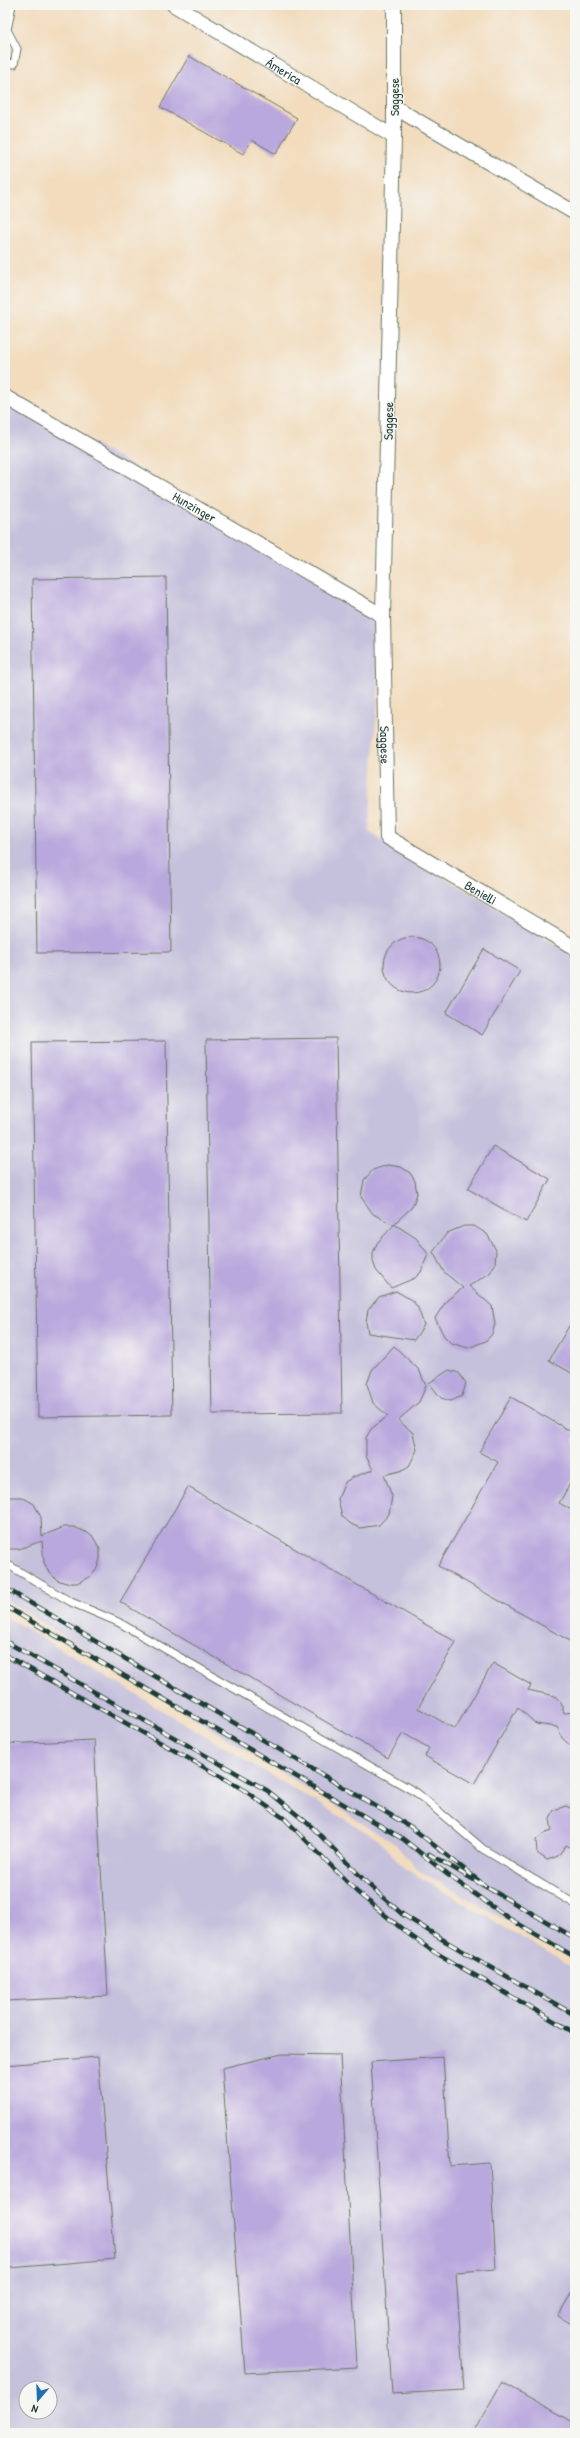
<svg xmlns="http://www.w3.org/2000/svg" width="580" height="2438" viewBox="0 0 580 2438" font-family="'Patrick Hand',sans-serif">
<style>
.industrial{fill:#c5c0db;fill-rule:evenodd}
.building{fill:#b9a8dd}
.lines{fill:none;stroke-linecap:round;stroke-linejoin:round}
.lane-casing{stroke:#697564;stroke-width:9}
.street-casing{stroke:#697564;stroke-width:16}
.lane{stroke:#fff;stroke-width:7}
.street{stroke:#fff;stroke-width:14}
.rail-casing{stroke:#1f3d34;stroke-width:4.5}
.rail{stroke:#f6f6f2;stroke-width:3;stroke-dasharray:9;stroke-linecap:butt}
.labels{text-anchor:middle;stroke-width:3;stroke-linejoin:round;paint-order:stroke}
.street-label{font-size:13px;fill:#1f3d34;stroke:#f6f6f2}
</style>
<rect width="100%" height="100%" fill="#f6f6f2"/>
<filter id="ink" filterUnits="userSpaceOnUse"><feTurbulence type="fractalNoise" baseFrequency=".025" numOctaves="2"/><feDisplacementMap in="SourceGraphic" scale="8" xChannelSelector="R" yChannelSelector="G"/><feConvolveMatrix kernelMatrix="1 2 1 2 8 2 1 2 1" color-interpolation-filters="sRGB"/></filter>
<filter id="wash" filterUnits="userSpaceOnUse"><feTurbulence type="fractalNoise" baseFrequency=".012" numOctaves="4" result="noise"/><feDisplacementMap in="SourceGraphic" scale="16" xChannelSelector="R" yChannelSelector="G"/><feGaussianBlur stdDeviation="0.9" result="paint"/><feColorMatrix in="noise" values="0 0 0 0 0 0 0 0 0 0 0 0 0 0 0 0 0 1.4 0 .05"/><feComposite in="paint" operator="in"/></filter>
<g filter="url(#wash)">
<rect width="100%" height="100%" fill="#f2dcbd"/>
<path class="industrial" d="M 5,390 L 383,616 L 369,832 L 575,956 L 575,1960 L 418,1870 L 395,1844 L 5,1599 Z
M 5,1616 L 376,1838 L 406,1869 L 575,1969 L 575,2433 L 5,2433 ZM 26,2388 L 50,2388 L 50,2412 L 26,2412 Z"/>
<g id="blocks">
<path class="building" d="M 189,56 L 297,118 L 276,154 L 252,140 L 243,154 L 160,107 Z
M 166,577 L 171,952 L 37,953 L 32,579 Z
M384 965a28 28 0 1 1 56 0a28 28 0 1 1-56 0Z
M 484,949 L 520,971 L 482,1035 L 446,1013 Z
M 336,1038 L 342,1413 L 212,1414 L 206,1040 Z
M 166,1041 L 172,1415 L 38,1417 L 32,1042 Z
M 493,1146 L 550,1179 L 526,1222 L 468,1189 Z
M 387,1165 L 401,1167 L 410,1173 L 415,1181 L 417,1194 L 412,1207 L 394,1224 L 416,1238 L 428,1254 L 421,1272 L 415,1278 L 391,1288 L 376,1270 L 373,1261 L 373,1253 L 377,1243 L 394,1225 L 373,1214 L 361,1197 L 364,1180 L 373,1170 Z
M 464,1226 L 474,1226 L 487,1234 L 496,1250 L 495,1264 L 490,1273 L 469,1286 L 492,1306 L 495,1324 L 492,1334 L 486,1341 L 468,1348 L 451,1343 L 444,1336 L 435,1318 L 447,1300 L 463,1288 L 444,1272 L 433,1252 L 447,1233 Z
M 396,1291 L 413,1301 L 418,1308 L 424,1325 L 414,1340 L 368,1333 L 366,1322 L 368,1310 L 379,1297 Z
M 575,1316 L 575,1375 L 549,1360 Z
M 394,1346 L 419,1370 L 426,1386 L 419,1402 L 398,1420 L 413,1433 L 417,1450 L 409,1466 L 400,1471 L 384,1475 L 392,1496 L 389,1514 L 379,1525 L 360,1528 L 351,1524 L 342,1516 L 338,1499 L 345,1482 L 353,1477 L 373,1470 L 366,1456 L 366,1438 L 371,1429 L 388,1416 L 373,1403 L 367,1384 L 372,1370 Z
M 449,1370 L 459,1373 L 466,1383 L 462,1396 L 451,1401 L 441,1398 L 429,1383 Z
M 511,1397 L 575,1434 L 575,1475 L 559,1503 L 575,1512 L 575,1644 L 438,1566 L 498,1462 L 479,1452 Z
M 188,1487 L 456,1642 L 418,1708 L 455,1729 L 493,1663 L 531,1685 L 528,1690 L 555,1696 L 561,1703 L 564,1713 L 575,1712 L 575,1750 L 562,1738 L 557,1727 L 536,1724 L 518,1707 L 474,1784 L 425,1756 L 429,1748 L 403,1733 L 388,1758 L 120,1602 Z
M 5,1497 L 22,1497 L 34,1504 L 41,1517 L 42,1536 L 64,1527 L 74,1527 L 92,1535 L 100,1549 L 100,1559 L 97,1568 L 91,1576 L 77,1583 L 66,1583 L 57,1580 L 48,1571 L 44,1562 L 42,1541 L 19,1549 L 5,1549 Z
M 94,1740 L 108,1996 L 5,2001 L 5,1744 Z
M 566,1806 L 575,1810 L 575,1850 L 566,1845 L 558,1856 L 547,1860 L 537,1853 L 536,1840 L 543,1834 L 552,1831 L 550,1819 L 554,1810 Z
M 282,2054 L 340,2055 L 357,2367 L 245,2373 L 222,2068 Z
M 98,2057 L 115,2259 L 10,2268 L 5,2206 L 5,2065 Z
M 443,2057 L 450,2166 L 490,2163 L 496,2269 L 456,2272 L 464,2390 L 392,2394 L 371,2062 Z
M 575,2287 L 575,2326 L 558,2316 Z
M 502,2382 L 575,2423 L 575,2433 L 473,2433 Z"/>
</g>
</g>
<g filter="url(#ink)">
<use href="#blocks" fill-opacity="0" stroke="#697564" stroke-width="1"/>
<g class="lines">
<g class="lane-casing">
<path id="lane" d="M 5,63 L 14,64 L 17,49 L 7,30 L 12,5
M 5,1563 L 71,1602 L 118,1622 L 417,1793 L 483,1849 L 575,1904"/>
</g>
<g class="street-casing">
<g id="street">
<path id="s1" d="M 174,5 L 394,137"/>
<path id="s2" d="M 394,5 L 394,137 L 383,616 L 387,837 L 575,948"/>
<path d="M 394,107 L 575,213"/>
<path id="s3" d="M 5,397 L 383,616"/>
</g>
</g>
<use href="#lane" class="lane"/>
<use href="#street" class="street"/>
<g class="rail-casing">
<path id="rail" d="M 5,1588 L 411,1827 L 488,1888 L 429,1854
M 5,1606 L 403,1839 L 448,1875 L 510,1919 L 575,1957
M 5,1641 L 268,1791 L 312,1827 L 368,1884 L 402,1914 L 445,1941 L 575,2015
M 5,1655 L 241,1788 L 285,1819 L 357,1892 L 407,1933 L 431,1950 L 575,2033
M 488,1888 L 575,1938"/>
</g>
<use href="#rail" class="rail"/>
</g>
</g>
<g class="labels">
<g class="street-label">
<text dy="5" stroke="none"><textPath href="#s1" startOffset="128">Ámerica</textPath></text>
<text transform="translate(394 97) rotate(-90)" y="5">Saggese</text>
<text transform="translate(388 421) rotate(-89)" y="5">Saggese</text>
<text dy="5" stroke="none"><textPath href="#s3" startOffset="219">Hunzinger</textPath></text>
<text dy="5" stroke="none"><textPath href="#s2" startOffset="740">Saggese</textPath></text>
<text dy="5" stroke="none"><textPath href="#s2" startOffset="941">Benielli</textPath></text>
</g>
</g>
<rect width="580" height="2438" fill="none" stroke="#f6f6f2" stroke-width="20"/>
<g transform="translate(38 2400) rotate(199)"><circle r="19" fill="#f6f6f2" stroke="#a0aca6"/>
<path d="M0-3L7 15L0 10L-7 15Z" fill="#1f6fb2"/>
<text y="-6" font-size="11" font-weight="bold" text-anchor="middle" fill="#1f3d34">N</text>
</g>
</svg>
